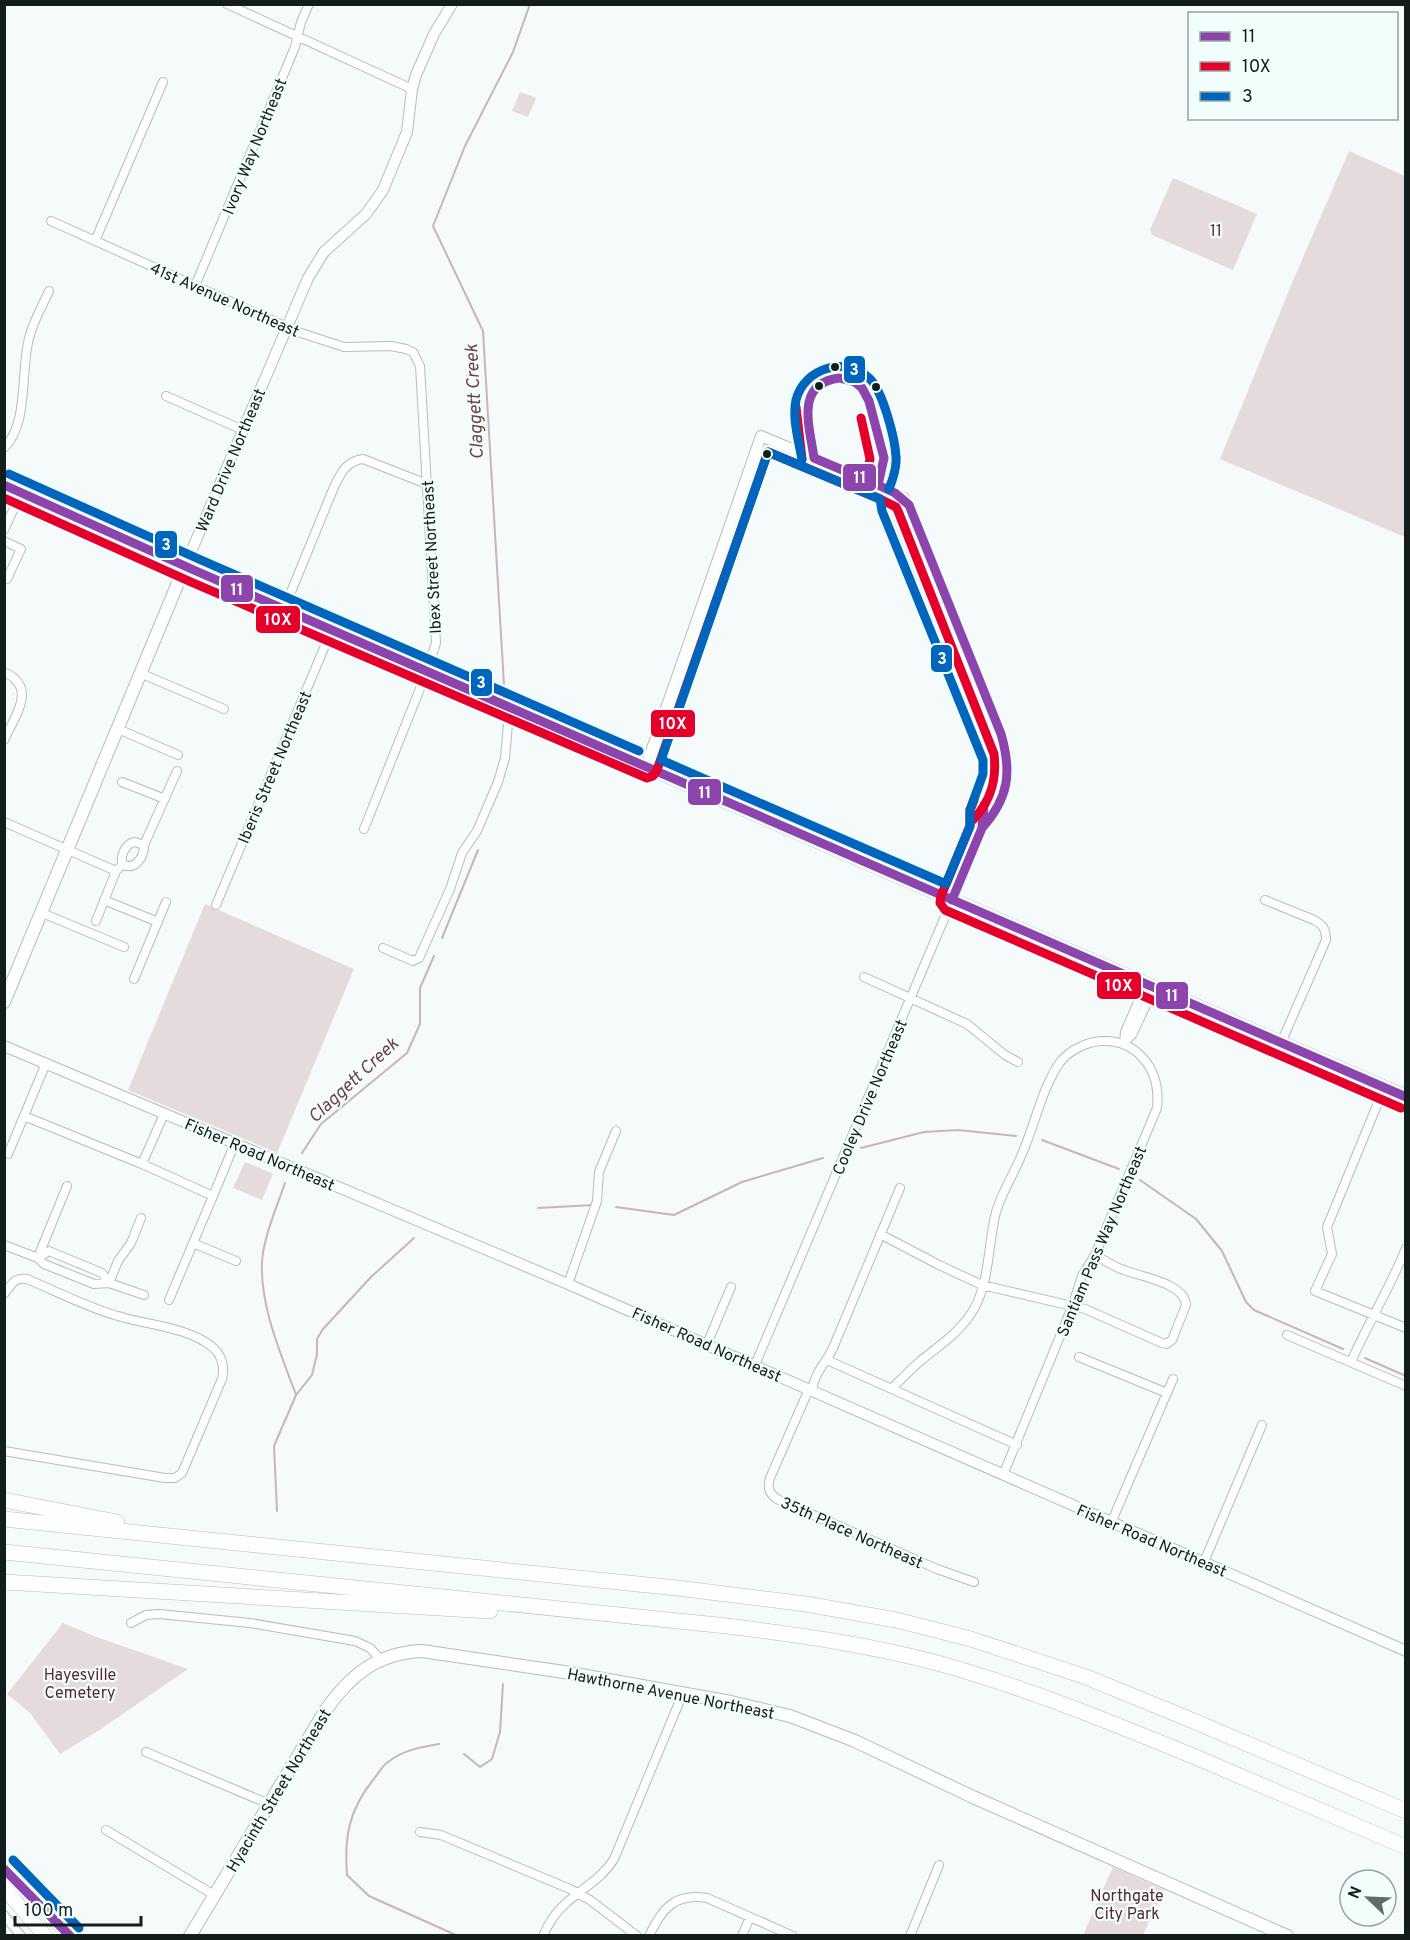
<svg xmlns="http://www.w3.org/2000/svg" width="1410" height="1940" viewBox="0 0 1410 1940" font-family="Overpass,sans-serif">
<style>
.green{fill:#e5dbdc}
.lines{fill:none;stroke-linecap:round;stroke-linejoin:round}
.stream{stroke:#cbb4b8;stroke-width:2}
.minor-casing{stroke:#b5bebc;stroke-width:10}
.tertiary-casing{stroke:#b5bebc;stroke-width:12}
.secondary-casing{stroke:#b5bebc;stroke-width:14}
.primary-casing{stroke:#b5bebc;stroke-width:15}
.motorway-casing{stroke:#b5bebc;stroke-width:16}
.minor{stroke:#fdfefe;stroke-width:8}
.tertiary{stroke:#fdfefe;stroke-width:10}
.secondary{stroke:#fdfefe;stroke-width:12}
.primary{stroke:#fdfefe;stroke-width:14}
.motorway{stroke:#fdfefe;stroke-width:15}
.bus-1-casing{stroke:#f1fefb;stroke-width:14}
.bus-2-casing{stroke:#f1fefb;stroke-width:14}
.bus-3-casing{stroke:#f1fefb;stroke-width:14}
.bus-1{stroke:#8e44ad;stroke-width:9}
.bus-2{stroke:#e4002b;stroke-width:9}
.bus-3{stroke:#0065bd;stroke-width:9}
.bus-dot{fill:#131e1c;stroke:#f1fefb;stroke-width:2}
.labels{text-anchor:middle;stroke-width:4.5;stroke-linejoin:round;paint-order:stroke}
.street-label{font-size:16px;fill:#131e1c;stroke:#f1fefb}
.park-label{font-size:16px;fill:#572631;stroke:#f1fefb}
.water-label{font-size:18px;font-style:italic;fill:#723e49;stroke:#f1fefb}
.line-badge{stroke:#f1fefb;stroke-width:2}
.badge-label{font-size:16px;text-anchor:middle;font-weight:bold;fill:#fff}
</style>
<rect width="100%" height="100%" fill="#f4fbfa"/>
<path class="green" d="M 520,92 L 536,98 L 528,117 L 512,111 Z
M 1349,151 L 1405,176 L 1405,537 L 1220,459 L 1292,283 Z
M 1173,178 L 1257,214 L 1233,270 L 1152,235 L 1150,230 Z
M 205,904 L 354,969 L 277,1153 L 128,1090 Z
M 245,1162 L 273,1174 L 262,1200 L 233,1188 Z
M 63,1623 L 94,1636 L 188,1669 L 98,1731 L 60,1754 L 30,1713 L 7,1694 Z
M 1113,1867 L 1164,1890 L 1143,1935 L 1083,1935 Z"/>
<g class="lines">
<path class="stream" d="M 504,685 L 483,331 L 433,226 L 465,146 L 513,52 L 530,4
M 442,938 L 478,850
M 1042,1140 L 1119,1169
M 861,1148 L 924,1132 L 958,1130 L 1016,1136
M 302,1153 L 321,1124 L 407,1053 L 420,1024 L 420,988 L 434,956
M 1140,1180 L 1196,1219 L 1222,1251 L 1246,1302 L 1254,1310 L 1343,1349
M 285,1183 C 277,1206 263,1239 262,1262 C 260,1307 281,1354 296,1395
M 616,1207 L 674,1215 L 742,1182 L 823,1158
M 538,1208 L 594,1205
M 1365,1358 L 1406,1376
M 277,1511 L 274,1446 L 296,1395 L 312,1375 L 317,1354 L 317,1339 L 323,1329 L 371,1277 L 414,1238
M 439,1744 C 421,1747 403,1750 388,1762 C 382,1766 378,1774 373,1780 C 349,1810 344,1837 347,1875 L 369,1896 L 458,1936
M 464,1754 L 480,1767 L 492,1759 L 500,1732 L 503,1684"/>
<g class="minor-casing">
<path id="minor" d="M 227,4 L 412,89
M 51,221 L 298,332 L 344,347 L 391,346 L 406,349 L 413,352 L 420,366 L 436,643 L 427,671 L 364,829
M 95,241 L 163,82
M 195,286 L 295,47 L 301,22 L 309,4
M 166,396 L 243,430
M 4,448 C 28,425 21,374 28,343 C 31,325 42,307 49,291
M 4,530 L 21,493
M 4,541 L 21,549 L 7,579 L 4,577
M 284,609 L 334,487 C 341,473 346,461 363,459 L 427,484
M 4,672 C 38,687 15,716 4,740
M 140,673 L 224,709
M 118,729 L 178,755
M 122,782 L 165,799
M 4,822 L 116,871
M 144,845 L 135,842 C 126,843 119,856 123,865 C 136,870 144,857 144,845 L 177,771
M 104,900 L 158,922
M 1265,900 L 1314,920 C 1323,925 1326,929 1326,940 L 1281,1043
M 216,905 L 332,629
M 42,913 L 124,947
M 96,921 L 116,871 L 120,867
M 383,948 L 413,961 L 419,958 L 450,889 L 462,853 L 477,831 L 498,782 L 505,758 L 508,724 L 514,709
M 864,977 L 967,1024 L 1005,1055 L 1018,1062
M 134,979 L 166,902
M 1124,1043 L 1132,1035 L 1154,988
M 1124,1043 L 1125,1032 L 1146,984
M 46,1063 L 24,1116 L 142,1164 L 164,1114
M 1384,1088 L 1327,1227 L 1332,1254 L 1315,1291 L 1406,1328
M 8,1154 L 24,1116
M 142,1164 L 213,1196 L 169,1300
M 213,1196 L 235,1143
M 880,1234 L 939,1265 L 982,1285 L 1085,1309 L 1162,1343 L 1166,1344 L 1172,1340 L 1186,1305 C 1185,1283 1141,1277 1124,1270 C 1114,1267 1104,1260 1095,1255
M 193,1243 L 236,1261
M 4,1245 L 38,1258 L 44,1264 L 94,1284 L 109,1283 L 144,1295
M 38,1257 L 67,1186
M 38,1258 L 49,1251 L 102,1273 L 109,1283
M 109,1283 L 118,1261 L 131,1243 L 141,1218
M 568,1284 L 597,1201 L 599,1172 L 616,1131
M 4,1294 C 12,1284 14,1277 27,1279 C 56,1291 88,1308 118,1316 C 147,1325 187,1327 211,1346 C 222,1354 225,1367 222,1379 L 182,1473 L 175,1478 L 165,1478 L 4,1451
M 1287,1335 L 1406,1386
M 707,1344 L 731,1287
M 1079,1357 L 1167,1393
M 827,1360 L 1017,1445
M 1351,1362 C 1368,1323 1390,1288 1406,1248
M 755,1365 L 952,900
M 892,1388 C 901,1380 909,1371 918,1363 C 938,1346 960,1333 974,1309 C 990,1280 988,1243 996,1212 C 1003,1189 1016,1171 1024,1149 C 1035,1123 1044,1083 1061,1061 C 1070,1050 1087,1042 1101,1041 C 1118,1040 1131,1045 1142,1057 C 1155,1071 1159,1089 1157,1108 L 1095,1255 L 1082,1276 L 1072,1307 L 1003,1475
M 809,1389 L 770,1478 C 767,1488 769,1493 777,1499 L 937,1569 L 974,1582
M 812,1390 C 816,1369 825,1365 833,1348 L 900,1188
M 1111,1523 L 1173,1379
M 1204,1562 L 1262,1425
M 131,1623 L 146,1615 L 159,1614 L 250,1623 L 355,1641 L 370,1648 L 381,1660
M 146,1752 L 269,1804
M 106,1830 L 214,1895
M 420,1832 L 441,1835 L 570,1889 L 590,1900 L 637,1936
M 4,1915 L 21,1936
M 543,1936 C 548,1924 555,1913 565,1904 C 582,1888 601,1880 614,1859 L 683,1693
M 649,1936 C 662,1908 675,1893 707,1898 L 793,1936
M 742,1936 L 750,1917
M 910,1936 L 939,1865"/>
</g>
<g class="tertiary-casing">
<path id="tertiary" d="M 891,493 L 893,506 L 992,747 L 995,758 L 995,776 L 982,812 L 982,828 L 952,900
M 185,566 L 308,278 L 324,252 L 366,214 L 383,190 L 407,132 L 412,89 L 416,75 L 434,34 L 452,4
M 646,766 L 761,436 L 885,488 L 904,498 L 909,505 L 1006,751 C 1011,779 1003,808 982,828
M 4,1046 L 568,1284 L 1406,1651"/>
</g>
<g class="secondary-casing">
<path id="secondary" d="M 4,1002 L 185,566
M 190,1936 L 325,1711 C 350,1675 377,1653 422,1651 L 564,1672 L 731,1702 L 790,1716 L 855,1741 L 973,1797 L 1287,1936"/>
</g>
<g class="primary-casing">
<path id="primary" d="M 4,485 L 196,571 L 1406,1097
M 4,1868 L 70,1936
M 4,1888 L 45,1936"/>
</g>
<g class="motorway-casing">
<path id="motorway" d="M 4,1500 L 117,1522
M 4,1519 L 677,1588 L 806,1604 L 896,1620 L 971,1639 L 1086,1677 L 1184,1717 L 1406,1811
M 4,1552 L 727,1626 C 799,1635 871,1645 941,1664 C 1027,1688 1110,1722 1193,1756 C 1264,1786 1335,1816 1406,1847
M 4,1582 L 490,1611"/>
</g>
<use href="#minor" class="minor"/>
<use href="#tertiary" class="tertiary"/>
<use href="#secondary" class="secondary"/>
<use href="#primary" class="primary"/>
<use href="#motorway" class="motorway"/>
<g class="bus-1-casing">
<path id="bus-1" d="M 839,378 L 855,382 L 862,388 L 869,401 L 884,458 L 878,485 L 814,458 C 810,427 794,384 839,378 Z
M 4,485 L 196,571 L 1406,1097
M 878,485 L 895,493 L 909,505 L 1001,734 C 1012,772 1009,798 982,828
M 952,900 L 982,828 L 984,805
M 4,1869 L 70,1936"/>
</g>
<g class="bus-2-casing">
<path id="bus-2" d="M 796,407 L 802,459
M 861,418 L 870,459 L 866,482
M 4,498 L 191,582 L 647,778 L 653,776 L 657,770 L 768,452 L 880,499 L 896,507 L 898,511 L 994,754 C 997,780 991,801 973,820
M 974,800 L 970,810 L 970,826 L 941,896 L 940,903 L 945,910 L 1401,1108"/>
</g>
<g class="bus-3-casing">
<path id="bus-3" d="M 768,452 L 880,499 L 882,511 L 983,760 L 983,774 L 970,810 L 970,826 L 946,884 L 661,760 Z
M 802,460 C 799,441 792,419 796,400 C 804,368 846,355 870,379 C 883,392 895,438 896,457 C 897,468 893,479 889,489
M 9,474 L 201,560 L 639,751
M 13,1860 L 79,1928"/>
</g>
<use href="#bus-1" class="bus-1"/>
<use href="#bus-2" class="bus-2"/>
<use href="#bus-3" class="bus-3"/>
</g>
<g class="bus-dot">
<circle cx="835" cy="367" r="5"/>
<circle cx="819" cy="386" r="5"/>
<circle cx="876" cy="387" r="5"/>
<circle cx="767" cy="454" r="5"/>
</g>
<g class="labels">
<g class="street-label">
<text transform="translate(254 146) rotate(-68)" y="6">Ivory Way Northeast</text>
<text transform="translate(225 299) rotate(24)" y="6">41st Avenue Northeast</text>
<text transform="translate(230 460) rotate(-67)" y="6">Ward Drive Northeast</text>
<text transform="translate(431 557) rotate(-93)" y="6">Ibex Street Northeast</text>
<text transform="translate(274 767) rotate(-67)" y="6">Iberis Street Northeast</text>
<text transform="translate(869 1097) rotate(-67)" y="6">Cooley Drive Northeast</text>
<text transform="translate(260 1154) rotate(23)" y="6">Fisher Road Northeast</text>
<text transform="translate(1101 1241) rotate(-67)" y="6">Santiam Pass Way Northeast</text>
<text transform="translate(707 1344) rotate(24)" y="6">Fisher Road Northeast</text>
<text transform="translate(852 1532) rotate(24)" y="6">35th Place Northeast</text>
<text transform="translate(1152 1540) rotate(23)" y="6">Fisher Road Northeast</text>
<text transform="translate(671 1693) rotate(11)" y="6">Hawthorne Avenue Northeast</text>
<text transform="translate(278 1790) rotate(-59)" y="6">Hyacinth Street Northeast</text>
</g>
<g class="park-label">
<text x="1216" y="236">11</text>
<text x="80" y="1680">Hayesville<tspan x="80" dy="18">Cemetery</tspan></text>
<text x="1127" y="1901">Northgate<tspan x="1127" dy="18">City Park</tspan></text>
</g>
<g class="water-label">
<text transform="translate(474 402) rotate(-93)" y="6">Claggett Creek</text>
<text transform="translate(353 1080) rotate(-43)" y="6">Claggett Creek</text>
</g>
</g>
<g class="line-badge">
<rect x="843" y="355" width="23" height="29" rx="6" fill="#0065bd"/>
<rect x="842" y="463" width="35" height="29" rx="6" fill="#8e44ad"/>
<rect x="154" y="530" width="24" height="29" rx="6" fill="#0065bd"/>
<rect x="220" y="574" width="34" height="29" rx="6" fill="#8e44ad"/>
<rect x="255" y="605" width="46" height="29" rx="6" fill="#e4002b"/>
<rect x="930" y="644" width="23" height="29" rx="6" fill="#0065bd"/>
<rect x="470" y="668" width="23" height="29" rx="6" fill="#0065bd"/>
<rect x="650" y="709" width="46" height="29" rx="6" fill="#e4002b"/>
<rect x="687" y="778" width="35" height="28" rx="6" fill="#8e44ad"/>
<rect x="1096" y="971" width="46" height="29" rx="6" fill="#e4002b"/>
<rect x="1155" y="981" width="34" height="29" rx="6" fill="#8e44ad"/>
</g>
<g class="badge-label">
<text x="854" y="375">3</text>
<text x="860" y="483">11</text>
<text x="166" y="550">3</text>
<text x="237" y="595">11</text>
<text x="278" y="625">10X</text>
<text x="942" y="664">3</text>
<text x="481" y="688">3</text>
<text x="673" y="729">10X</text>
<text x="705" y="798">11</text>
<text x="1119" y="991">10X</text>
<text x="1172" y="1001">11</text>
</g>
<rect width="1410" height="1940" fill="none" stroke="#131e1c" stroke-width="12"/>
<rect x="1188" y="12" width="210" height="108" fill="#f1fefb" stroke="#98a4a2" stroke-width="1.5"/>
<rect x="1200" y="32" width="30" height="9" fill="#8e44ad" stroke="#98a4a2" stroke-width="1.5"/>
<text x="1242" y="42" font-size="18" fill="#131e1c">11</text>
<rect x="1200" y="62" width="30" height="9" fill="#e4002b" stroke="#98a4a2" stroke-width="1.5"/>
<text x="1242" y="72" font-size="18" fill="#131e1c">10X</text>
<rect x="1200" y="92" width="30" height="9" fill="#0065bd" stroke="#98a4a2" stroke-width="1.5"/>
<text x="1242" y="102" font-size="18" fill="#131e1c">3</text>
<g transform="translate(1368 1898) rotate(293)"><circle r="28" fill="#f1fefb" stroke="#98a4a2" stroke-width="1.5"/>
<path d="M0-4.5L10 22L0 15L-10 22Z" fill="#626b6a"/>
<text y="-9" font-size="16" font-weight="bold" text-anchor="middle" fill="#131e1c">N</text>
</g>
<path d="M15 1916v9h126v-9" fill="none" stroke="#131e1c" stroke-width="3"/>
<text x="24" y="1916" font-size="18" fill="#131e1c" stroke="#f1fefb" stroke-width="4.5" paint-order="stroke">100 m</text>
</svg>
